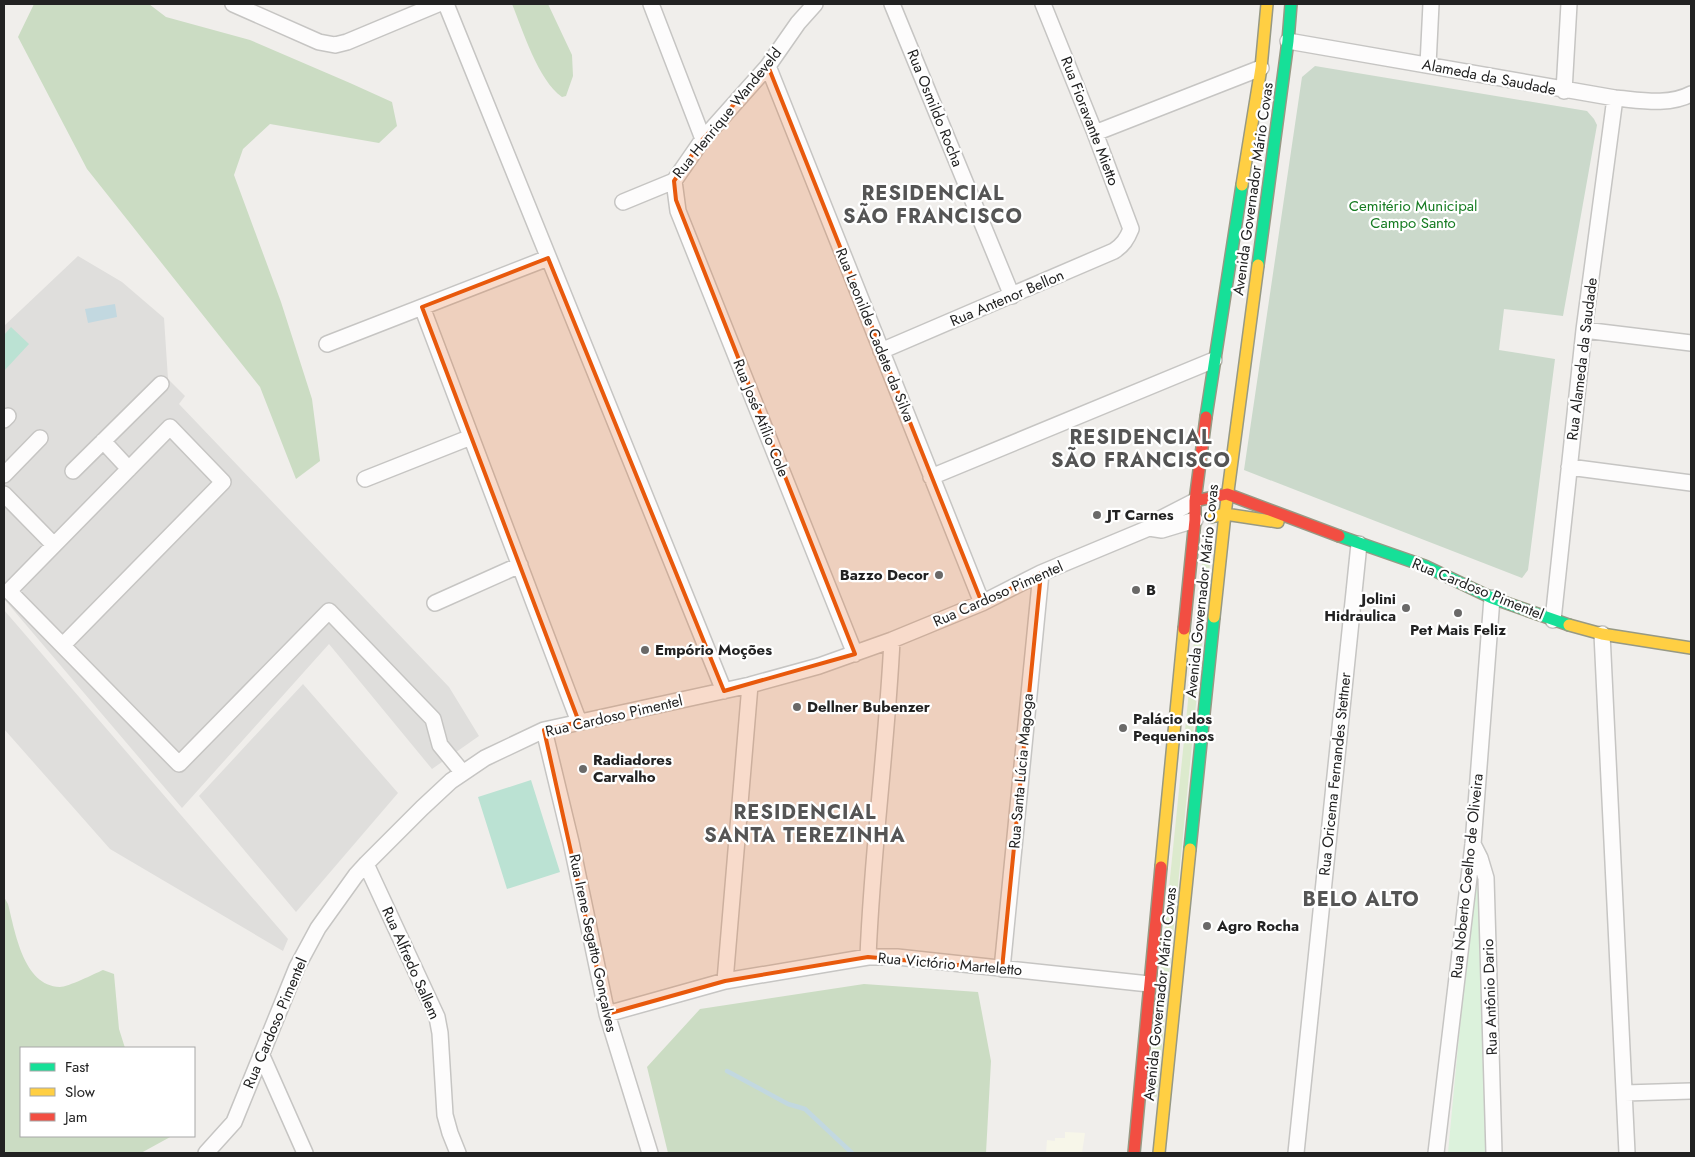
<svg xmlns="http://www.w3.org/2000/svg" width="1695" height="1157" viewBox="0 0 1695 1157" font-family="Jost,sans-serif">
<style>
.residential{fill:#dfdedc}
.education{fill:#f7f6e9}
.grass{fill:#dceacd}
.forest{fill:#cbdcc3}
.cemetery{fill:#cbd9cb}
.park{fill:#dcf2dc}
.pitch{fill:#bbe2d3}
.water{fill:#c2d8e0}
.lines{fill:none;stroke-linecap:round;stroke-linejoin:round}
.stream{stroke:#c2d8e0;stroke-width:4.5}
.street-casing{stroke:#c6c5c3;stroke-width:18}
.fast-casing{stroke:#979984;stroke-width:14}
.slow-casing{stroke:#979984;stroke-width:14}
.jam-casing{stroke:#979984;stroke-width:14}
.street{stroke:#fdfcfc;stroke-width:15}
.fast{stroke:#16e098;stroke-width:11}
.slow{stroke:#ffcf43;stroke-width:11}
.jam{stroke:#f24e42;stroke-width:11}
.marked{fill:#e8590c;fill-opacity:0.2;stroke:#e8590c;stroke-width:4;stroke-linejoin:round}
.poi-dot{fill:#6a6968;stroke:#fff;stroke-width:2}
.labels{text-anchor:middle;stroke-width:4.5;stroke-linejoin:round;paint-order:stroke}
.street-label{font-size:15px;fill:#222;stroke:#fff}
.park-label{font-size:15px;fill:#157b21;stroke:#fff}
.poi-label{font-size:15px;font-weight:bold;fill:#222;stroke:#fff;text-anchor:start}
.district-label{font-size:20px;font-weight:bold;letter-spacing:1px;fill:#555;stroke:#fff}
</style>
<rect width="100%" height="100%" fill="#f0eeeb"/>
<path class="residential" d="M 78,256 L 122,282 L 164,318 L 168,379 L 185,396 L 179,404 L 449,687 L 479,736 L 432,769 L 329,644 L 182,808 L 4,599 L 4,326 Z
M 4,610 L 288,939 L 283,951 L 110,849 L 4,729 Z
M 303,684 L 398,793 L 296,912 L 199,796 Z"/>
<path class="education" d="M 1065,1132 L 1085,1133 L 1082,1153 L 1046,1153 L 1047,1140 L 1055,1141 L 1055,1138 L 1065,1138 Z"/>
<path class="grass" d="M 1203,553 L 1211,553 L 1157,1097 L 1148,1095 Z"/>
<path class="forest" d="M 34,4 L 149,4 L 166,17 L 250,40 L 350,83 L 392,102 L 397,126 L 379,143 L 270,124 L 243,149 L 234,175 L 281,302 L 312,399 L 320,461 L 296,479 L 260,387 L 87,169 L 18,37 Z
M 512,4 L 548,4 L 572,55 L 573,76 L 566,96 L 562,97 C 538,80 523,31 512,4 Z
M 4,897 L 8,904 C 15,931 23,986 60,987 C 68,987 94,974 103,970 L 114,974 L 119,1029 L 125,1048 L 21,1048 L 21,1136 L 172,1136 L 141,1153 L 4,1153 Z
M 864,984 L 978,992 L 991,1061 L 986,1153 L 668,1153 L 647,1067 L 700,1009 Z"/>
<path class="cemetery" d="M 1315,66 L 1587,111 L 1594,119 L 1597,125 L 1563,316 L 1504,309 L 1499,350 L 1555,359 L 1528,570 L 1522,578 L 1244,470 L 1302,77 Z"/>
<path class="park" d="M 1476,884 L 1480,884 L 1484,887 L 1486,1153 L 1448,1153 L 1473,886 Z"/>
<path class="pitch" d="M 11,327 L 29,344 L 4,371 L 4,335 Z
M 531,780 L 560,872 L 507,889 L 478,797 Z"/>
<path class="water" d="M 115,304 L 117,317 L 88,323 L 85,309 Z"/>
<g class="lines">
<path class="stream" d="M 727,1071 L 788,1104 L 805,1109 L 852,1153"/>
<g class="street-casing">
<path id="street" d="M 233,4 L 319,42 L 335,45 L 347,42 L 438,4
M 446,4 L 724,691
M 651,4 L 703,139
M 892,4 L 1012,296
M 1288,41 L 1615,98 C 1639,100 1669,106 1691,94
M 1428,65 L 1431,4
M 768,66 L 982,603
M 1564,91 L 1569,4
M 1095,133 L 1261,68
M 674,181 L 678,211 L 855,654
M 623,202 L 674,181 L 703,139 L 768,66 L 798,23 L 815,4
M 422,307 L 579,722
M 1584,330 L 1691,343
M 327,344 L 548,258
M 881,351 L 1114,251 C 1123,245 1127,239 1131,229 L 1095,133 L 1043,4
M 4,420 L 8,416
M 103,441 L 129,469
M 1569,467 L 1691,483
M 73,471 L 161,384
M 4,475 L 40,438
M 931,477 L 1214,360
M 365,479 L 471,437
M 4,494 L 54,545
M 1149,528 L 1162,530 L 1195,520
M 435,603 L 520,565
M 1553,620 L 1584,330 L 1615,98
M 1602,634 L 1627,1153
M 63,645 L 223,482 L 170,427 L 9,591 L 179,764 L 329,611 L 433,719 L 440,745 L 463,773
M 544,730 L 571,842 L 607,1014 L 650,1153
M 1473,844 L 1480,858 L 1486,878 L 1494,1153
M 366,864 L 437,1017 L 440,1033 L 445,1115 L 450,1133 L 458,1153
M 868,957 C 872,851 887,746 892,640
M 1002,969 L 1041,573
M 725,981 L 750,685
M 607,1014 L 725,981 L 868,957 L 897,957 L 1149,984
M 262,1056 L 305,1153
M 1625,1093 L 1691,1091
M 206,1153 L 234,1122 L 297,967 L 318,928 L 356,875 L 366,864 L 422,808 L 451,781 L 485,758 L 544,730 L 750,685 L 819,666 L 892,640 L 982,603 L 1041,573 L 1149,528 L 1158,520 L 1195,501
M 1296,1153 L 1359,544
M 1436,1153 L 1473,844 L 1492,598"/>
</g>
<g class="fast-casing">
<path id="fast" d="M 1258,265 L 1288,41 L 1291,4
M 1206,417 L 1242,185
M 1339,536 L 1425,566 L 1492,598 L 1569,625
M 1190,849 L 1214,617"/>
</g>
<g class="slow-casing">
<path id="slow" d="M 1242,185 L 1261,68 L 1267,4
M 1211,517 L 1225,514 L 1278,522
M 1214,617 L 1225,514 L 1258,265
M 1569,625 L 1602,634 L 1691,648
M 1161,867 L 1184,629
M 1159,1153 L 1190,849"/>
</g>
<g class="jam-casing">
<path id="jam" d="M 1195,501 L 1227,494 L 1339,536
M 1184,629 L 1195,520 L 1195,501 L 1206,417
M 1134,1153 L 1161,867"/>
</g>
<use href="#street" class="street"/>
<use href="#fast" class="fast"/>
<use href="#slow" class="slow"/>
<use href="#jam" class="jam"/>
</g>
<path class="marked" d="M 768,66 L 982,603 L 1041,573 L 1002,969 L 868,957 L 725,981 L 607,1014 L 544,730 L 579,722 L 422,307 L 548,258 L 724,691 L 855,654 L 676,200 L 674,181 L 703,139 Z"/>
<g class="poi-dot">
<circle cx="1097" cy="515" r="5"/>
<circle cx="939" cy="575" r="5"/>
<circle cx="1136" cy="590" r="5"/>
<circle cx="1406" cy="608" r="5"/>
<circle cx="1458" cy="613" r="5"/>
<circle cx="645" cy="650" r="5"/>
<circle cx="797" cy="707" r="5"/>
<circle cx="1123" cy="728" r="5"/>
<circle cx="583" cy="769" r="5"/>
<circle cx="1207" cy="926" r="5"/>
</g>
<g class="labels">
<g class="street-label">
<text transform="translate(1489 77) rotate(11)" y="5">Alameda da Saudade</text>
<text transform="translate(935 108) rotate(68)" y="5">Rua Osmildo Rocha</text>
<text transform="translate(727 113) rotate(-51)" y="5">Rua Henrique Wandeveld</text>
<text transform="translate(1090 121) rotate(69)" y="5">Rua Fioravante Mietto</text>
<text transform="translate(1253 189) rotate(-82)" y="5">Avenida Governador Mário Covas</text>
<text transform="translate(1007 298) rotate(-23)" y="5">Rua Antenor Bellon</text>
<text transform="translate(875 335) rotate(68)" y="5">Rua Leonilde Cadete da Silva</text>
<text transform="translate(1582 359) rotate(-83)" y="5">Rua Alameda da Saudade</text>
<text transform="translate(761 418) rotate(68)" y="5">Rua José Atílio Cole</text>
<text transform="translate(1478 589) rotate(22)" y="5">Rua Cardoso Pimentel</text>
<text transform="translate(1202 591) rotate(-84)" y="5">Avenida Governador Mário Covas</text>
<text transform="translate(998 594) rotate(-24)" y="5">Rua Cardoso Pimentel</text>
<text transform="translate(614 716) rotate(-13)" y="5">Rua Cardoso Pimentel</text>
<text transform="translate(1021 771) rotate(-85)" y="5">Rua Santa Lúcia Magoga</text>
<text transform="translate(1335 774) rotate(-84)" y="5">Rua Oricema Fernandes Stettner</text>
<text transform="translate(1467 876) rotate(-84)" y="5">Rua Noberto Coelho de Oliveira</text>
<text transform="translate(593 943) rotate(78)" y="5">Rua Irene Segatto Gonçalves</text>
<text transform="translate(411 963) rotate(66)" y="5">Rua Alfredo Sallem</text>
<text transform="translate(950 964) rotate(5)" y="5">Rua Victório Marteletto</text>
<text transform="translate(1160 994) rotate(-84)" y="5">Avenida Governador Mário Covas</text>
<text transform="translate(1490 997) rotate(-92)" y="5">Rua Antônio Dario</text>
<text transform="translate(275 1023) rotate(-67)" y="5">Rua Cardoso Pimentel</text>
</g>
<g class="park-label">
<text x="1413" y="211">Cemitério Municipal<tspan x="1413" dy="17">Campo Santo</tspan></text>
</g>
<g class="poi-label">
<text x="1107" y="520">JT Carnes</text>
<text x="929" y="580" text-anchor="end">Bazzo Decor</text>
<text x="1146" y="595">B</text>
<text x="1396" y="604" text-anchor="end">Jolini<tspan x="1396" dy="17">Hidraulica</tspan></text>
<text x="1458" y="635" text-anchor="middle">Pet Mais Feliz</text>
<text x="655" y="655">Empório Moções</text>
<text x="807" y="712">Dellner Bubenzer</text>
<text x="1133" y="724">Palácio dos<tspan x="1133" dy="17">Pequeninos</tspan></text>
<text x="593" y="765">Radiadores<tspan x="593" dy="17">Carvalho</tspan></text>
<text x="1217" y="931">Agro Rocha</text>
</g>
<g class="district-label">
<text x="933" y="200">RESIDENCIAL<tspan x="933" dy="23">SÃO FRANCISCO</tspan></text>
<text x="1141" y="444">RESIDENCIAL<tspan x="1141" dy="23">SÃO FRANCISCO</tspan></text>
<text x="805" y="819">RESIDENCIAL<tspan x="805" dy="23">SANTA TEREZINHA</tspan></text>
<text x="1361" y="906">BELO ALTO</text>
</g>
</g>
<rect width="1695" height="1157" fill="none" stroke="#222222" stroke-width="10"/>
<rect x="20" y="1047" width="175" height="90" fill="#ffffff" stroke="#a7a7a7"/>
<rect x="30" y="1063" width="25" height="8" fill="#16e098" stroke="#a7a7a7"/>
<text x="65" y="1072" font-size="15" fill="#222222">Fast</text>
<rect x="30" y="1088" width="25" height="8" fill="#ffcf43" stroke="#a7a7a7"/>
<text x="65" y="1097" font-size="15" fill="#222222">Slow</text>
<rect x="30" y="1113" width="25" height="8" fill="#f24e42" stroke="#a7a7a7"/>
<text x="65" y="1122" font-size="15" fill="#222222">Jam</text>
</svg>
